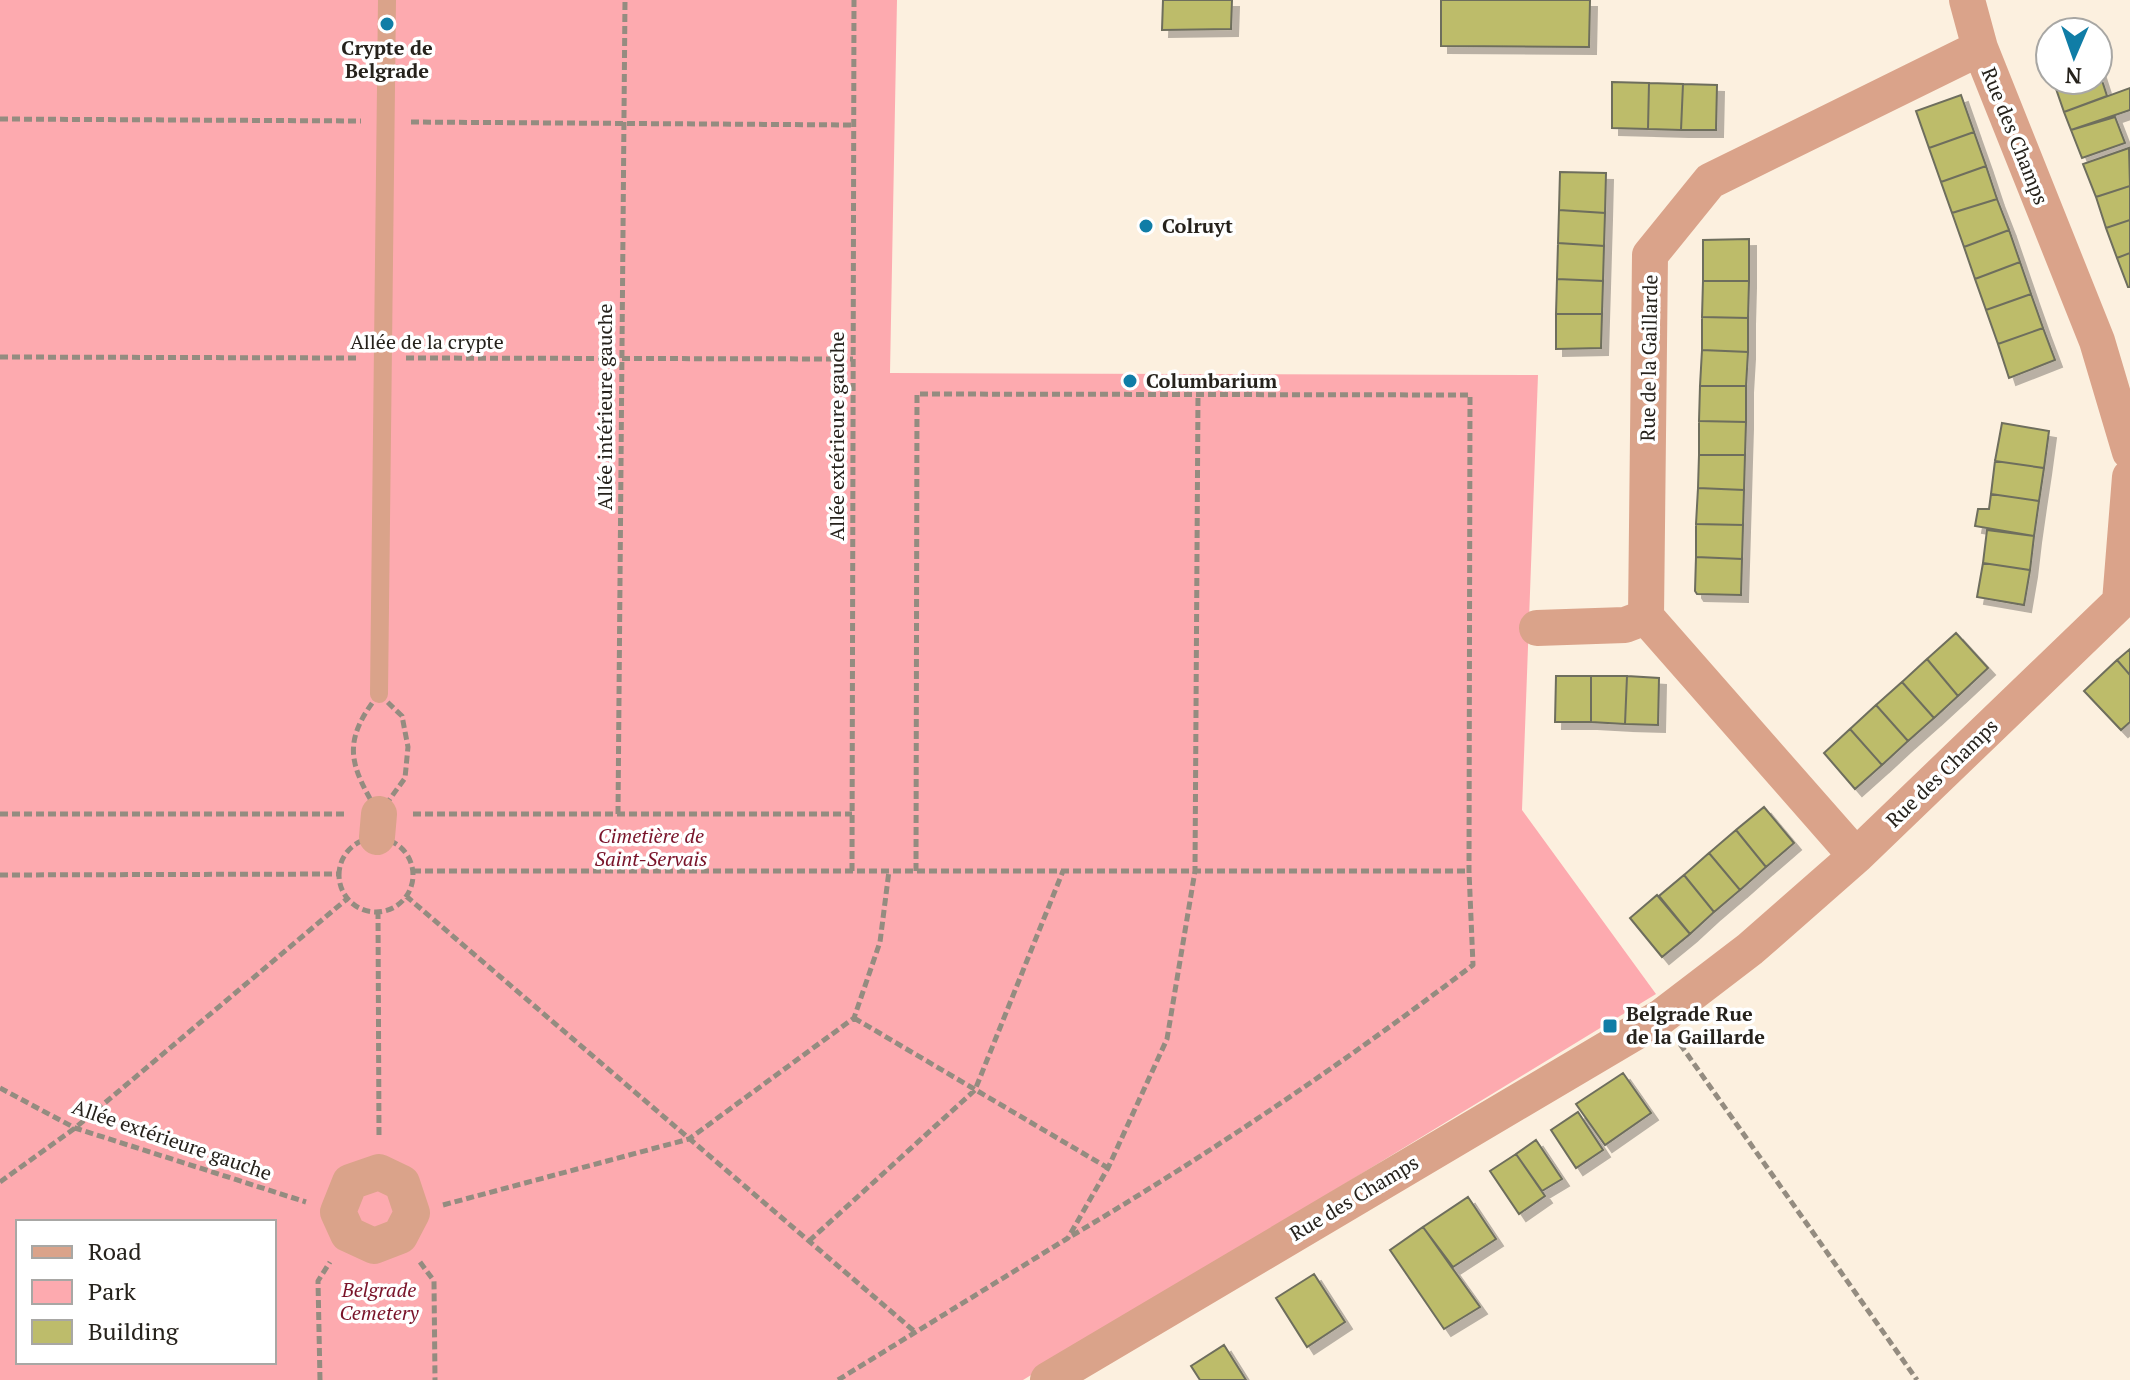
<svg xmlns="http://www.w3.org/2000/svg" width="2130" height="1380" viewBox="0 0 2130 1380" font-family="'PT Serif',serif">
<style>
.green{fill:#fdaaaf;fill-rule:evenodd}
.building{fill:#bdbc6b;stroke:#6e6e5d;stroke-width:2;filter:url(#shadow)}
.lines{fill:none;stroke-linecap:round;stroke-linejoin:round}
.path{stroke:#948c80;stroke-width:5;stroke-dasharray:8 4;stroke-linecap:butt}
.lane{stroke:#daa38a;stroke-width:18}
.street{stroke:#daa38a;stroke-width:36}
.poi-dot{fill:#107da6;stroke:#fff;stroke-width:3}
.labels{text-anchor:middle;stroke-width:7;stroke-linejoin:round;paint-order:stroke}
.poi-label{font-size:20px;font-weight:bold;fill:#26221c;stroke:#fff;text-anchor:start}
.street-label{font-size:20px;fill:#26221c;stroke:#fff}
.park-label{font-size:20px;font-style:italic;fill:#791329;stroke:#fff}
</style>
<defs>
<filter id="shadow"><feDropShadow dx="7" dy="7" stdDeviation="0" flood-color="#0004"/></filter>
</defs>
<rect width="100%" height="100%" fill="#fcf0df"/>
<path class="green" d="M 0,0 L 897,0 L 890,373 L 1538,375 L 1522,810 L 1656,994 L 1023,1380 L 0,1380 ZM 18,1222 L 274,1222 L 274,1362 L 18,1362 Z"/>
<path class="building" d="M 1163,0 L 1232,0 L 1231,29 L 1162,30 Z
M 1441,0 L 1590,0 L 1589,47 L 1441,46 Z
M 2050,47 L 2050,70 L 2042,50 Z
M 2098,68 L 2107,96 L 2064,112 L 2054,83 L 2062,80 L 2098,80 Z
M 1612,82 L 1649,83 L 1648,129 L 1612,128 Z
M 1649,83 L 1683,84 L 1681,130 L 1648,129 Z
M 1683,84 L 1717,85 L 1716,130 L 1681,130 Z
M 2130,88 L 2130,110 L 2071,130 L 2064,112 Z
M 1961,95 L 1974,132 L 1929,148 L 1916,111 Z
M 2115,117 L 2125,143 L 2082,158 L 2071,130 Z
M 1974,132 L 1986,166 L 1941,182 L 1929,148 Z
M 2129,148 L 2130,186 L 2096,197 L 2083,164 Z
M 1986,166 L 1997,199 L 1952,213 L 1941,182 Z
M 1560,172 L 1606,173 L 1605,213 L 1559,210 Z
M 2130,186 L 2130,220 L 2106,228 L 2096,197 Z
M 1997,199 L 2009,230 L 1964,247 L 1952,213 Z
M 1559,210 L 1605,213 L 1604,246 L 1558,243 Z
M 2130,220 L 2130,253 L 2117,258 L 2106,228 Z
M 2009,230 L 2020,262 L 1975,279 L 1964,247 Z
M 1749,239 L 1749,281 L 1703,281 L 1703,240 Z
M 1558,243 L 1604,246 L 1603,281 L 1557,279 Z
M 2130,253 L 2130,287 L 2128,287 L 2117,258 Z
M 2020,262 L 2031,294 L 1986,310 L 1975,279 Z
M 1557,279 L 1603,281 L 1602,314 L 1556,314 Z
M 1703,281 L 1749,281 L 1748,318 L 1702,317 Z
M 2031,294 L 2043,328 L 1998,344 L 1986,310 Z
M 1556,314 L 1602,314 L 1601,348 L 1556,349 Z
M 1702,317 L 1748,318 L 1748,352 L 1702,350 Z
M 2043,328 L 2055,360 L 2009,378 L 1998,344 Z
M 1702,350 L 1748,352 L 1746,386 L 1700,386 Z
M 1700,386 L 1746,386 L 1746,422 L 1699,421 Z
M 1699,421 L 1746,422 L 1745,455 L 1699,455 Z
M 2002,423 L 2049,431 L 2044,468 L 1995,461 Z
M 1699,455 L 1745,455 L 1744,490 L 1698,488 Z
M 1995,461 L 2044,468 L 2039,501 L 1991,494 Z
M 1698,488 L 1744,490 L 1743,525 L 1696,524 Z
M 1991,494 L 2039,501 L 2034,536 L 1975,526 L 1978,509 L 1989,509 Z
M 1696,524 L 1743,525 L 1742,559 L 1696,557 Z
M 1987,530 L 2034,536 L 2030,570 L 1983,563 Z
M 1696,557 L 1742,559 L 1741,595 L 1697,594 L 1695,591 Z
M 1983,563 L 2030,570 L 2024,605 L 1977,597 Z
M 1956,633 L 1988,668 L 1958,696 L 1927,659 Z
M 2130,649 L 2130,675 L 2117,660 Z
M 1927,659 L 1958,696 L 1934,718 L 1902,682 Z
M 2117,660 L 2130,675 L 2130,722 L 2121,730 L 2084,691 Z
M 1556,676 L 1591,676 L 1591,722 L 1555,722 Z
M 1591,676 L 1627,676 L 1625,724 L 1591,722 Z
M 1627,676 L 1659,678 L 1658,725 L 1625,724 Z
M 1902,682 L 1934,718 L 1908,741 L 1876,705 Z
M 1876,705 L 1908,741 L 1882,765 L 1850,729 Z
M 1850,729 L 1882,765 L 1855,789 L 1824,753 Z
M 1764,807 L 1794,843 L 1766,867 L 1736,830 Z
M 1736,830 L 1766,867 L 1740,890 L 1709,853 Z
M 1709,853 L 1740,890 L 1714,912 L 1684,875 Z
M 1684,875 L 1714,912 L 1690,934 L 1659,896 Z
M 1657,895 L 1690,934 L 1662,957 L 1630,918 Z
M 1623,1073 L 1651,1113 L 1605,1145 L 1576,1104 Z
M 1578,1112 L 1603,1150 L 1576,1168 L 1551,1130 Z
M 1536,1140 L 1562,1179 L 1542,1191 L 1516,1154 Z
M 1516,1154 L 1545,1196 L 1519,1214 L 1490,1171 Z
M 1468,1197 L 1496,1239 L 1453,1267 L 1423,1227 Z
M 1423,1227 L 1480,1307 L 1444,1329 L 1390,1250 Z
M 1314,1274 L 1345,1322 L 1307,1347 L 1276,1298 Z
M 1224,1345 L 1246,1380 L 1200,1380 L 1191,1366 Z"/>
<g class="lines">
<path class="path" d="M 0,119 L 361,121
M 411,122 L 854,125
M 0,357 L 356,358
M 406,358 L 853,359
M 379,694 L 402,716 L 408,747 L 405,778 L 379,814 C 349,764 341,742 379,694 Z
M 0,814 L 347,814
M 413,814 L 852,814
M 618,814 L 625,0
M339 875a37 37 0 1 1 74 0a37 37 0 1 1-74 0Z
M 413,871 L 1469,871
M 852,871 L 854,0
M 916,871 L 917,394 L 1470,395 L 1469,871 L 1473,965 C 1344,1063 1208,1155 1068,1238
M 0,875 L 339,874
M 406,896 L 914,1331
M 378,911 L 379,1139
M 854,1018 L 1108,1168
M 1680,1044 L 1917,1380
M 0,1088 L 75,1128 L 306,1202
M 0,1182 L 75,1128 L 348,898
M 443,1205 L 689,1139 L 854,1018 L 880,942 L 889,871
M 809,1241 L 975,1090 L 1063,871
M 420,1262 L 434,1281 L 435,1380
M 320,1380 L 318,1281 L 330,1262
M 838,1380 L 1068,1238 L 1108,1168 L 1167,1039 L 1195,871 L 1198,395"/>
<path class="lane" d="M 379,694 L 387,0"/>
<path class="street" d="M 1967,0 L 1980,48 L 2097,341 L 2130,452
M 1537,628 L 1625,625 L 1646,617
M 377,837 L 379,814
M 1856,856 L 1646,617 L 1650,255 L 1710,181 L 1980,48
M 379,1172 L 402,1183 L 412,1213 L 400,1236 L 374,1246 L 348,1234 L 338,1212 L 350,1182 Z
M 1048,1380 L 1661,1017 L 1750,949 L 1856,856 L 2120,602 L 2130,477"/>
</g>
<g class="poi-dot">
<circle cx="387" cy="24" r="8"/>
<circle cx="1146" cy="226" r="8"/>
<circle cx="1130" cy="381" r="8"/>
<rect x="1602" y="1018" width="16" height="16" rx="4"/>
</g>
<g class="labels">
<g class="poi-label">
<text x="387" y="55" text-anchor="middle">Crypte de<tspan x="387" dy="23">Belgrade</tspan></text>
<text x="1162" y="233">Colruyt</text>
<text x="1146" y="388">Columbarium</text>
<text x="1626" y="1021">Belgrade Rue<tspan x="1626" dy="23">de la Gaillarde</tspan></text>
</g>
<g class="street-label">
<text transform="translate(2015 136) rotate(68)" y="7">Rue des Champs</text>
<text x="427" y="349">Allée de la crypte</text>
<text transform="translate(1649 358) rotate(-89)" y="7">Rue de la Gaillarde</text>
<text transform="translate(605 407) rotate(-90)" y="7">Allée intérieure gauche</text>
<text transform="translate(837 436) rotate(-90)" y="7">Allée extérieure gauche</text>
<text transform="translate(1942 773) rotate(-44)" y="7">Rue des Champs</text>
<text transform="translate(172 1140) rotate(19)" y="7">Allée extérieure gauche</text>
<text transform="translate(1354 1198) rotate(-31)" y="7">Rue des Champs</text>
</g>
<g class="park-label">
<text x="651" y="843">Cimetière de<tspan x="651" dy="23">Saint-Servais</tspan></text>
<text x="379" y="1297">Belgrade<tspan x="379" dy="23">Cemetery</tspan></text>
</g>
</g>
<rect x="16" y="1220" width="260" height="144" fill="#ffffff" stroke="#a8a7a4" stroke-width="2"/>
<rect x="32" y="1246" width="40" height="12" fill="#daa38a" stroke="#a8a7a4" stroke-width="2"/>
<text x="88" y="1260" font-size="24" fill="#26221c">Road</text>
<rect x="32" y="1280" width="40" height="24" fill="#fdaaaf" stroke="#a8a7a4" stroke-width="2"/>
<text x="88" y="1300" font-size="24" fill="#26221c">Park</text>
<rect x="32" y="1320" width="40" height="24" fill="#bdbc6b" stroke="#a8a7a4" stroke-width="2"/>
<text x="88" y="1340" font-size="24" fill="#26221c">Building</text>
<g transform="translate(2074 56) rotate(182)"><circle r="38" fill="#ffffff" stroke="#a8a7a4" stroke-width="2"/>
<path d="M0-6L14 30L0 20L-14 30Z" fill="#107da6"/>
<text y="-12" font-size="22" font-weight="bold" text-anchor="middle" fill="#26221c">N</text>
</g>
</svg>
